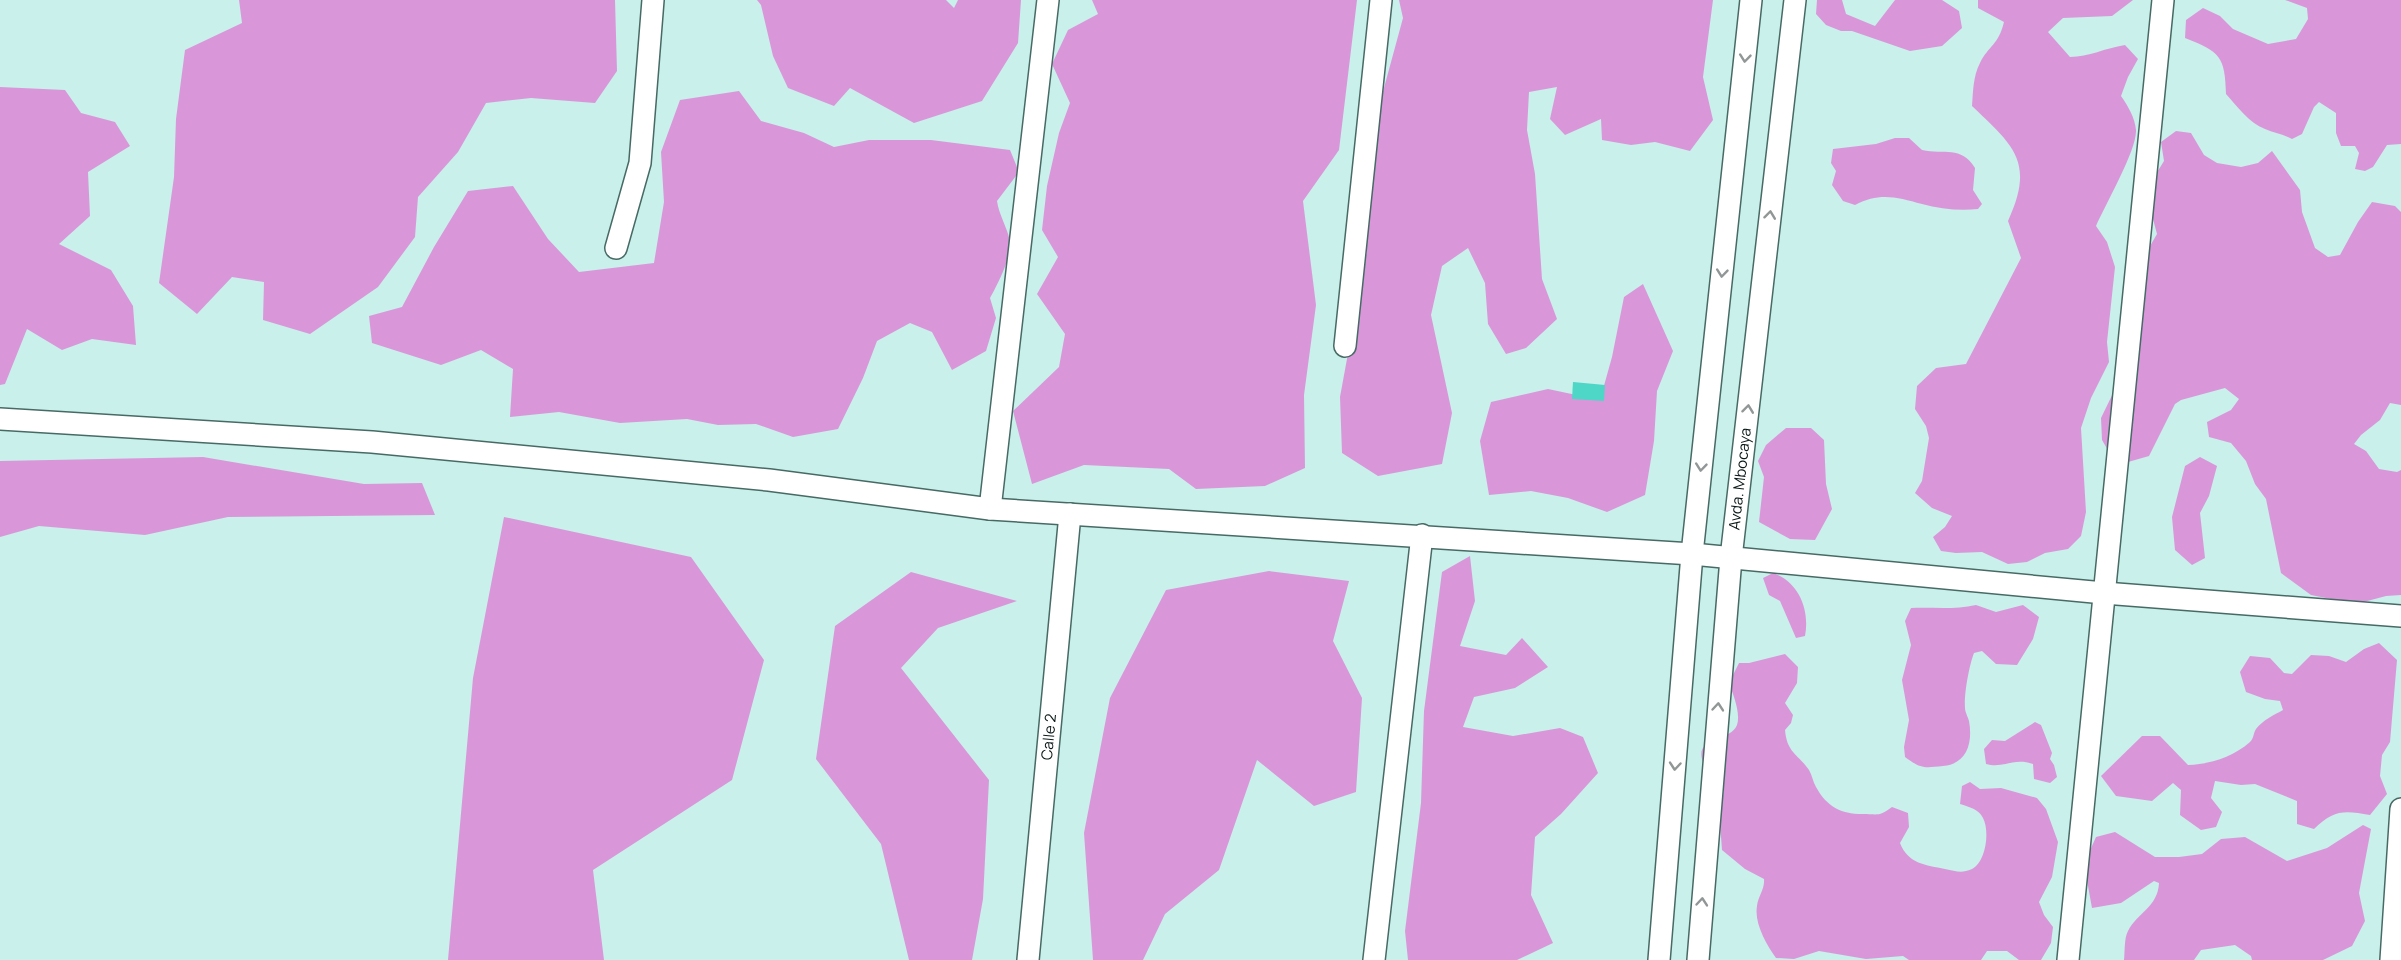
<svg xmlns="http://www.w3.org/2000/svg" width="2401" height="960" viewBox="0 0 2401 960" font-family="Manrope,sans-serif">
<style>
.forest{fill:#d997da}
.water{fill:#4ed6c7}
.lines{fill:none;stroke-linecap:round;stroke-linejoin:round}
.street-casing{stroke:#476a65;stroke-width:24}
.street{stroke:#fff;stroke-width:21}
.oneway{stroke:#909796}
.labels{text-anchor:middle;stroke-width:6;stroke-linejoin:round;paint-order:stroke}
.street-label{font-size:15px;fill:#091716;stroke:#fff}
</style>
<rect width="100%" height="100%" fill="#c9f0ea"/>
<path class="forest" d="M 239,0 L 615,0 L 617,71 L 595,103 L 531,98 L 486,103 L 458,152 L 418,197 L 415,237 L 378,287 L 310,334 L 263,320 L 264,282 L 232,277 L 197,314 L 159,283 L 174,177 L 176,119 L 185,50 L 242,23 Z
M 757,0 L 946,0 L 954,8 L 958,0 L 1021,0 L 1018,43 L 982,101 L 914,123 L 850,88 L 834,106 L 788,88 L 773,56 L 761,5 Z
M 1092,0 L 1357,0 L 1339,150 L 1303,201 L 1316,305 L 1304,395 L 1305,468 L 1265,486 L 1196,489 L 1169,469 L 1084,465 L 1032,484 L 1013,411 L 1059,367 L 1065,334 L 1037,294 L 1058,257 L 1042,230 L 1047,186 L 1059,133 L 1070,103 L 1052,64 L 1068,30 L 1098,14 Z
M 1399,0 L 1713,0 L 1703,77 L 1713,120 L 1690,151 L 1655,142 L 1631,145 L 1602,140 L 1601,119 L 1565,135 L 1550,119 L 1557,87 L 1529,92 L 1527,130 L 1535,174 L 1542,279 L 1557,319 L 1526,348 L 1506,354 L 1488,324 L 1485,283 L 1468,248 L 1442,266 L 1431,315 L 1452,413 L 1442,464 L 1378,476 L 1342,453 L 1340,397 L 1367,250 L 1366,154 L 1403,18 Z
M 1817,0 L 1842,0 L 1846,14 L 1875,26 L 1895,0 L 1942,0 L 1959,11 L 1962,28 L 1942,46 L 1910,51 L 1852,31 L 1841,31 L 1826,25 L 1816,14 Z
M 1978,0 L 2133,0 L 2112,16 L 2063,18 L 2048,32 L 2070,57 C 2089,57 2105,48 2125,45 L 2138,59 L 2128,77 L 2121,96 C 2128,106 2135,118 2136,130 C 2137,150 2105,205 2096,226 L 2107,242 L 2115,267 L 2107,342 L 2109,362 L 2091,398 L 2081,428 L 2086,512 L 2081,536 L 2068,549 L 2045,553 L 2027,562 L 2008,564 L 1982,552 L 1956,553 L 1941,551 L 1933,537 L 1945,527 L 1952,516 L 1932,508 L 1915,493 L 1922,481 L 1929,438 L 1926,426 L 1915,409 L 1917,386 L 1936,368 L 1966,364 L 2021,258 L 2008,221 C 2035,162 2014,146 1972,106 C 1973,92 1973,76 1980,63 C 1989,45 1998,46 2004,22 L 1978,8 Z
M 2285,0 L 2401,0 L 2401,144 L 2387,145 L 2373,167 L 2365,171 L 2355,169 L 2359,153 L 2355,146 L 2341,146 L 2336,133 L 2336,113 L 2319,102 L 2314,107 L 2302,134 L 2292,139 C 2283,134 2274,133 2265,129 C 2249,123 2237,106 2226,94 C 2225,56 2220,52 2185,38 L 2186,20 L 2203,8 L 2220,16 L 2233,29 L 2268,44 L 2296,39 L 2308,19 L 2307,8 Z
M 0,87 L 65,90 L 81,113 L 115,122 L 130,146 L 88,172 L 90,216 L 59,244 L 111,270 L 133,306 L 136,345 L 92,339 L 62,350 L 27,329 L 5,384 L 0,385 Z
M 739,91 L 761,121 L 804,133 L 834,147 L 869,140 L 931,140 L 1010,150 L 1019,172 L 997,201 C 999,215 1007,227 1010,241 C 1013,254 997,286 990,298 L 996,318 L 986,351 L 952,370 L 932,332 L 910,323 L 877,341 L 863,378 L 838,429 L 793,437 L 756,424 L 718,425 L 687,419 L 620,423 L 559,412 L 510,417 L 513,369 L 481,350 L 441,365 L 372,343 L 369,316 L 402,307 L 434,247 L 468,191 L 513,186 L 548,239 L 579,272 L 654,263 L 664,202 L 661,152 L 680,100 Z
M 2176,131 L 2191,133 L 2204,155 L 2217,163 L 2241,167 L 2258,163 L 2272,151 L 2300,190 L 2302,212 L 2315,248 L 2328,257 L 2340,255 L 2358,222 L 2372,202 L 2395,206 L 2401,212 L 2401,405 L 2390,403 L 2380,420 L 2361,435 L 2354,444 L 2366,451 L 2379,469 L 2397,472 L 2401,470 L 2401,595 L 2386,596 L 2356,604 L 2311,595 L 2281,573 L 2266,499 L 2255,484 L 2246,461 L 2231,443 L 2209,437 L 2207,422 L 2231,410 L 2239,399 L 2225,388 L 2181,400 L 2175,404 L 2149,456 L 2128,462 L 2109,452 L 2102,440 L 2101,418 L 2136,346 L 2146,253 L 2157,234 L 2153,219 L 2153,203 L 2156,174 L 2164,161 L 2161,142 Z
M 1895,138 L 1909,138 L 1922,150 C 1944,155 1961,145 1975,168 L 1973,190 L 1982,204 L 1978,209 C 1960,211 1940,209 1922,204 C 1897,197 1879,192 1855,205 L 1843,201 L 1832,185 L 1836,171 L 1831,163 L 1833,149 L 1876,144 Z
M 1643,284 L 1673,351 L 1657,391 L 1654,441 L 1645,495 L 1607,512 L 1568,498 L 1531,491 L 1489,495 L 1480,441 L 1491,402 L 1548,389 L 1600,400 L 1612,357 L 1624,297 Z
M 1786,428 L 1811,428 L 1824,440 L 1826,484 L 1832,509 L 1815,540 L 1790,539 L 1759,522 L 1764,477 L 1758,461 L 1766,445 Z
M 203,457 L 364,484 L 422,483 L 435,515 L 228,517 L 145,535 L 39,526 L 0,537 L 0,461 Z
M 2200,457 L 2217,466 L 2209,496 L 2200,513 L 2205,558 L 2192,565 L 2175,550 L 2172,517 L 2185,466 Z
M 504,517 L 691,557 L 764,660 L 732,780 L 593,870 L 604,960 L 448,960 L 473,678 Z
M 1470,556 L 1475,601 L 1460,646 L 1506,655 L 1522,638 L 1548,667 L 1515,688 L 1474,697 L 1463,727 L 1513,736 L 1560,728 L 1583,737 L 1598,773 L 1561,814 L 1535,837 L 1531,895 L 1553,943 L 1517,960 L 1408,960 L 1405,931 L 1421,803 L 1424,711 L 1442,572 Z
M 1269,571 L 1349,581 L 1333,641 L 1362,698 L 1356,792 L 1314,806 L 1257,760 L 1219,870 L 1165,914 L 1143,960 L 1093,960 L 1084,833 L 1110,698 L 1166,590 Z
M 911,572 L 1017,601 L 938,628 L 901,668 L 989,780 L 983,899 L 972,960 L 909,960 L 881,844 L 816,759 L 835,626 Z
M 1773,573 C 1799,582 1810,610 1805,636 L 1796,638 L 1780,601 L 1769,595 L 1763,578 Z
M 1976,605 L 1996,612 L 2023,605 L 2039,617 L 2033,639 L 2017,665 L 1996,664 L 1982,651 L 1974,653 C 1969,666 1964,694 1965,708 C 1965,712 1968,717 1969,721 C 1973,743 1967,764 1943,766 C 1924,768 1921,769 1905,757 L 1904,747 L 1909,720 L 1902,680 L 1911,645 L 1905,621 L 1911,608 C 1933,607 1954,610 1976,605 Z
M 2379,643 L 2397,660 L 2390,742 L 2382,755 L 2380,776 L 2387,794 L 2370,815 C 2344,810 2333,810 2314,829 L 2297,824 L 2297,801 L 2255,784 L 2241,785 L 2215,781 L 2211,798 L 2222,812 L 2216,827 L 2201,830 L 2180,815 L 2181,790 L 2173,783 L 2152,801 L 2116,796 L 2101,776 L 2142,736 L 2160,736 L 2188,765 C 2211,764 2233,757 2250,742 C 2254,738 2253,734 2256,729 C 2263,720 2274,715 2283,710 L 2280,701 L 2265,699 L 2246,692 L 2240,672 L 2250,656 L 2270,658 L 2284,673 L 2292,674 L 2311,655 L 2329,656 L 2346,662 L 2364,649 Z
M 1785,654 L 1798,667 L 1797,683 L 1785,703 L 1793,715 L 1791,723 L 1785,730 C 1787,753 1798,754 1809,770 C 1812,775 1813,782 1816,787 C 1827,807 1841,814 1862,814 C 1878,814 1879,817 1892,807 L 1908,813 L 1909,827 L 1900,843 C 1908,864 1926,865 1945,869 C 1956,871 1961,874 1972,869 C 1986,862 1990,831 1983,818 C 1979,809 1969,807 1960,804 L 1962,786 L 1970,782 L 1980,789 L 2001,788 L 2037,798 L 2046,809 L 2058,842 L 2052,877 L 2039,902 L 2044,915 L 2053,927 L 2051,943 L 2041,960 L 2019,960 L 2007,951 L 1987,951 L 1981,960 L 1909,960 L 1903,956 L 1866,959 L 1819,951 L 1794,959 L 1776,958 C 1766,944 1754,923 1757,906 C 1758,896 1765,889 1764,879 L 1745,869 L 1722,850 L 1720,823 L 1724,788 C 1717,781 1706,771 1703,762 C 1693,736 1731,742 1737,725 C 1741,713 1733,694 1729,683 L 1739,663 L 1749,663 Z
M 2035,722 L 2041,725 L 2052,753 L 2050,759 L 2054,765 L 2057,777 L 2050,783 L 2034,779 L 2033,764 C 2013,757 2004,769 1986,764 L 1984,749 L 1992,740 L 2005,741 Z
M 2363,825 L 2371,829 L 2359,893 L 2365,921 L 2352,946 L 2323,960 L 2252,960 L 2251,956 L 2235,945 L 2201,950 L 2194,960 L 2124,960 C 2125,952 2124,938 2128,931 C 2137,913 2158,907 2159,883 L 2154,881 L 2121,903 L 2092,908 L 2084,864 L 2096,837 L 2115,832 L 2155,857 L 2179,857 L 2202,854 L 2221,839 L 2245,837 L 2287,861 L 2327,848 Z"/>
<path class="water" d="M 1573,382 L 1605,385 L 1604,401 L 1572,399 Z"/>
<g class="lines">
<g class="street-casing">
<g id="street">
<path d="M 616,248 L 640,163 L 653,0"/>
<path d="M 1345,346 L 1381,0"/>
<path d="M 0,419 L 372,442 L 769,480 L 990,509 L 1692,554 L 2104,593 L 2401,616"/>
<path d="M 990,509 L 1048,0"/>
<path id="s1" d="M 1028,960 L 1070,514"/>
<path d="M 1374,960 L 1422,535"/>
<path d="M 1659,960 L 1692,554 L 1751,0"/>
<path id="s2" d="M 1698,960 L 1731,558 L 1795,0"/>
<path d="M 2068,960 L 2163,0"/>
<path d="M 2391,960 L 2401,809"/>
</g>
</g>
<use href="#street" class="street"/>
</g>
<defs><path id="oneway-chevron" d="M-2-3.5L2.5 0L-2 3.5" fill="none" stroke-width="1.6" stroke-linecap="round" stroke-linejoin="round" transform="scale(1.5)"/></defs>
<g class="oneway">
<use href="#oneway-chevron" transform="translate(1745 58) rotate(96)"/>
<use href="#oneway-chevron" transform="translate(1770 215) rotate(-83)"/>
<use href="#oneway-chevron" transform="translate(1722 273) rotate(96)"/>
<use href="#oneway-chevron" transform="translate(1748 409) rotate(-83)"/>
<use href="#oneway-chevron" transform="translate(1701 467) rotate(96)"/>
<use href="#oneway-chevron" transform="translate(1718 707) rotate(-85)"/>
<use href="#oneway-chevron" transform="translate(1675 766) rotate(95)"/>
<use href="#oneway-chevron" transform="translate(1702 902) rotate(-85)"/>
</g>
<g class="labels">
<g class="street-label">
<text dy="5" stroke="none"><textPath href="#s2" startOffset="483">Avda. Mbocaya</textPath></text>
<text dy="5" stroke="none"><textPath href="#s1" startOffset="224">Calle 2</textPath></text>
</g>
</g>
</svg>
